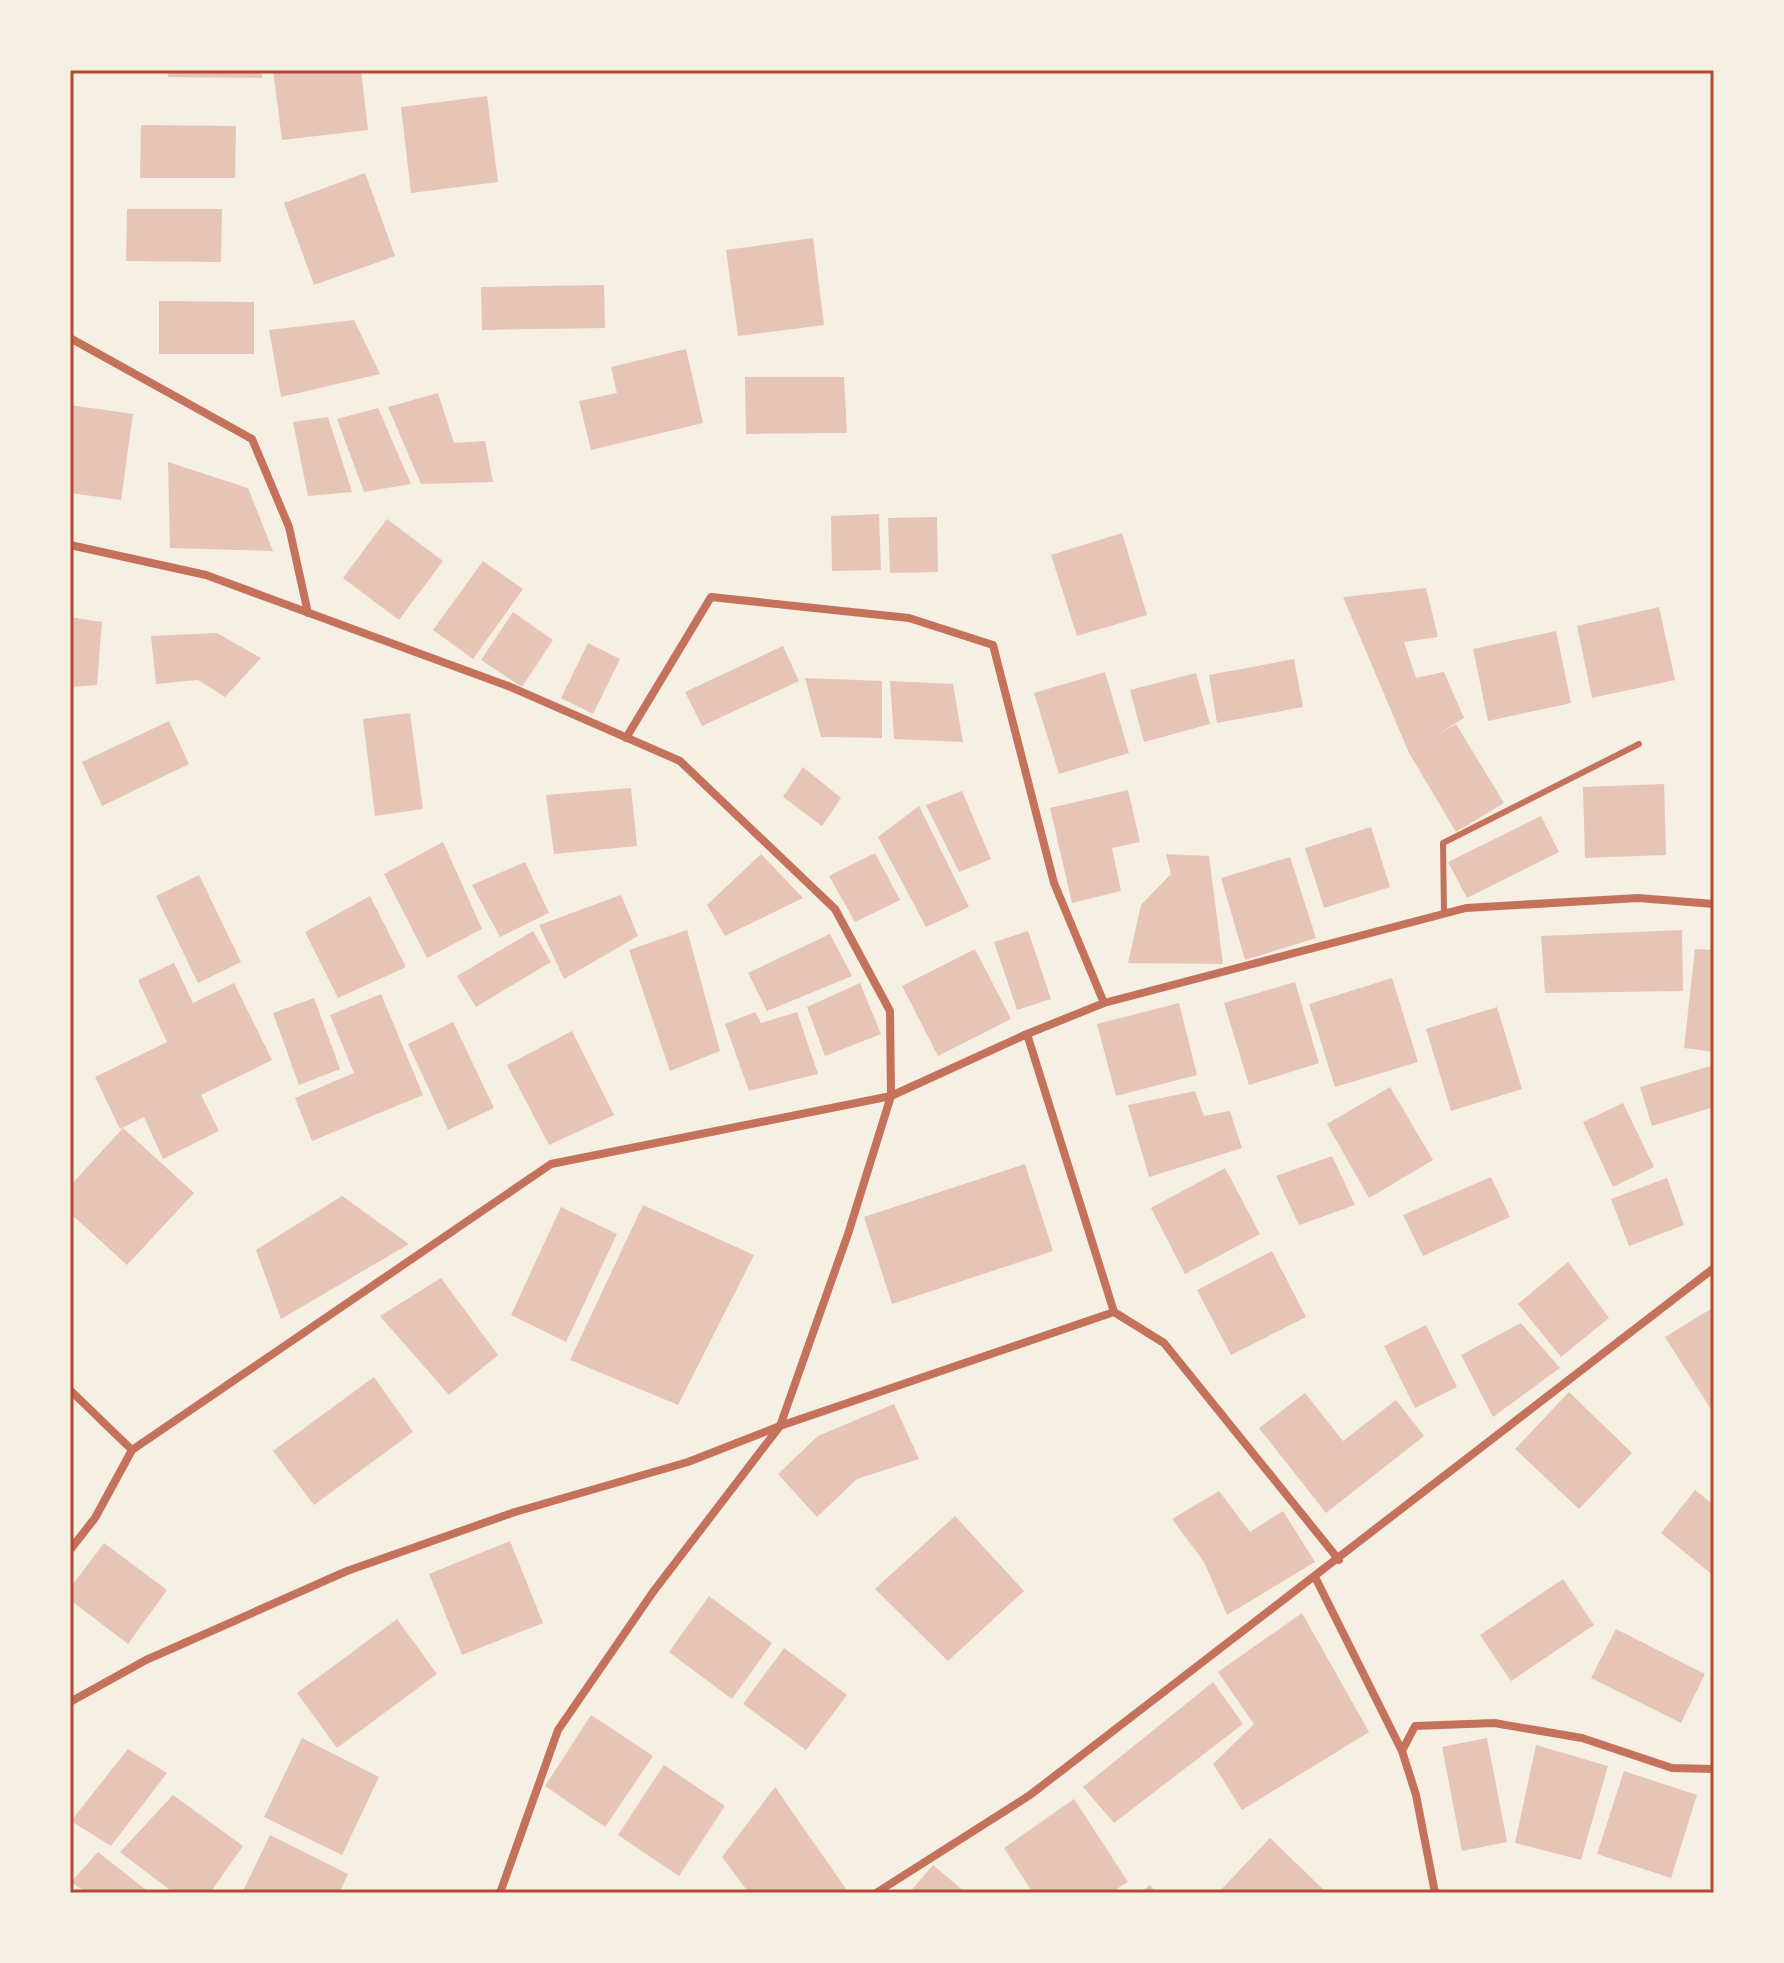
<svg xmlns="http://www.w3.org/2000/svg" width="1784" height="1963" viewBox="0 0 1784 1963" font-family="Commissioner,sans-serif">
<style>
.building{fill:#e6c5b7}
.lines{fill:none;stroke-linecap:round;stroke-linejoin:round}
.service{stroke:#c5725c;stroke-width:6}
.minor{stroke:#c5725c;stroke-width:8}
.neatline{fill:none;stroke:#b5482f;stroke-width:3}
</style>
<rect width="100%" height="100%" fill="#f6efe4"/>
<path class="building" d="M 168,70 L 262,70 L 262,78 L 168,77 Z
M 273,70 L 361,70 L 368,130 L 282,140 Z
M 487,96 L 498,182 L 411,193 L 401,107 Z
M 141,125 L 236,126 L 235,178 L 140,178 Z
M 365,173 L 395,256 L 314,285 L 284,203 Z
M 127,209 L 222,209 L 221,262 L 126,261 Z
M 813,238 L 824,325 L 738,336 L 726,250 Z
M 604,285 L 605,328 L 482,330 L 481,287 Z
M 159,301 L 254,302 L 254,354 L 159,354 Z
M 354,320 L 380,374 L 281,397 L 269,330 Z
M 686,349 L 703,423 L 591,450 L 579,401 L 617,393 L 611,367 Z
M 745,377 L 844,377 L 847,433 L 746,434 Z
M 438,393 L 454,443 L 485,441 L 493,482 L 421,484 L 388,407 Z
M 70,405 L 133,414 L 121,500 L 70,493 Z
M 378,408 L 411,484 L 364,492 L 337,419 Z
M 328,417 L 352,492 L 308,496 L 293,422 Z
M 168,462 L 248,488 L 273,551 L 170,548 Z
M 879,514 L 881,570 L 832,571 L 831,516 Z
M 937,517 L 938,572 L 890,573 L 888,518 Z
M 387,519 L 443,561 L 399,620 L 343,578 Z
M 1122,533 L 1147,615 L 1077,636 L 1051,555 Z
M 483,561 L 523,589 L 473,659 L 433,630 Z
M 1426,588 L 1438,637 L 1404,642 L 1416,678 L 1444,672 L 1464,718 L 1432,738 L 1456,724 L 1504,803 L 1456,832 L 1409,753 L 1343,597 Z
M 1659,607 L 1675,680 L 1592,698 L 1577,626 Z
M 513,612 L 553,640 L 522,687 L 481,660 Z
M 70,617 L 102,622 L 97,685 L 70,687 Z
M 1556,631 L 1571,703 L 1488,721 L 1473,649 Z
M 217,633 L 261,658 L 225,697 L 198,680 L 156,684 L 151,636 Z
M 588,643 L 620,659 L 593,714 L 561,698 Z
M 783,646 L 799,681 L 702,726 L 685,692 Z
M 1294,659 L 1303,707 L 1217,723 L 1209,675 Z
M 1105,672 L 1129,753 L 1059,774 L 1034,693 Z
M 1196,673 L 1210,724 L 1144,742 L 1130,690 Z
M 805,678 L 882,681 L 882,738 L 821,737 Z
M 890,681 L 953,684 L 963,742 L 894,739 Z
M 410,713 L 423,809 L 375,816 L 363,719 Z
M 169,721 L 189,764 L 102,806 L 82,762 Z
M 803,767 L 841,798 L 822,826 L 783,797 Z
M 1664,784 L 1666,855 L 1585,858 L 1583,787 Z
M 631,788 L 637,846 L 554,854 L 546,795 Z
M 1128,790 L 1140,842 L 1112,848 L 1121,891 L 1072,903 L 1050,808 Z
M 962,791 L 991,859 L 959,872 L 926,805 Z
M 919,806 L 969,907 L 926,927 L 878,837 Z
M 1541,816 L 1559,852 L 1467,898 L 1448,862 Z
M 1371,827 L 1390,887 L 1324,908 L 1305,848 Z
M 443,842 L 482,929 L 427,958 L 384,874 Z
M 875,853 L 900,900 L 855,922 L 829,876 Z
M 761,854 L 803,898 L 725,936 L 707,905 Z
M 1166,854 L 1209,856 L 1223,964 L 1128,963 L 1141,905 L 1171,874 Z
M 1290,857 L 1316,938 L 1245,960 L 1221,878 Z
M 525,862 L 549,913 L 500,937 L 472,885 Z
M 199,875 L 241,962 L 198,983 L 156,896 Z
M 621,895 L 638,936 L 564,979 L 539,925 Z
M 370,896 L 406,967 L 338,998 L 305,932 Z
M 687,930 L 720,1051 L 670,1071 L 629,950 Z
M 1682,930 L 1683,991 L 1545,993 L 1541,936 Z
M 533,931 L 551,962 L 476,1007 L 457,976 Z
M 1028,931 L 1051,999 L 1017,1010 L 994,942 Z
M 830,934 L 852,976 L 767,1011 L 748,973 Z
M 975,949 L 1011,1019 L 938,1056 L 902,986 Z
M 1695,949 L 1714,950 L 1714,1052 L 1684,1048 Z
M 174,963 L 193,1003 L 234,983 L 272,1060 L 201,1095 L 219,1131 L 163,1159 L 144,1117 L 120,1129 L 95,1077 L 167,1042 L 138,980 Z
M 1392,978 L 1418,1062 L 1335,1087 L 1309,1004 Z
M 1295,982 L 1319,1063 L 1249,1085 L 1224,1003 Z
M 860,983 L 881,1034 L 825,1056 L 807,1007 Z
M 381,994 L 423,1095 L 312,1141 L 295,1098 L 354,1073 L 330,1015 Z
M 314,998 L 340,1069 L 299,1085 L 273,1013 Z
M 1179,1003 L 1197,1075 L 1116,1096 L 1097,1024 Z
M 1497,1007 L 1522,1089 L 1451,1111 L 1426,1029 Z
M 755,1012 L 761,1023 L 797,1012 L 818,1074 L 749,1091 L 725,1024 Z
M 453,1022 L 494,1108 L 448,1130 L 408,1044 Z
M 572,1031 L 614,1115 L 549,1145 L 507,1065 Z
M 1714,1065 L 1714,1107 L 1652,1126 L 1640,1087 Z
M 1390,1087 L 1433,1160 L 1369,1198 L 1327,1124 Z
M 1195,1091 L 1204,1116 L 1230,1111 L 1242,1148 L 1149,1177 L 1128,1105 Z
M 1623,1103 L 1654,1167 L 1613,1187 L 1583,1122 Z
M 123,1128 L 194,1193 L 127,1265 L 70,1213 L 70,1186 Z
M 1332,1156 L 1355,1205 L 1299,1225 L 1276,1176 Z
M 1025,1164 L 1053,1251 L 892,1304 L 864,1217 Z
M 1225,1168 L 1260,1234 L 1185,1274 L 1151,1208 Z
M 1491,1177 L 1510,1217 L 1423,1256 L 1403,1215 Z
M 1667,1178 L 1684,1225 L 1629,1246 L 1611,1199 Z
M 342,1196 L 409,1244 L 281,1319 L 256,1250 Z
M 643,1205 L 754,1255 L 678,1405 L 570,1360 Z
M 561,1207 L 617,1234 L 566,1342 L 511,1315 Z
M 1272,1251 L 1306,1317 L 1231,1355 L 1197,1290 Z
M 1568,1262 L 1609,1318 L 1561,1357 L 1518,1304 Z
M 441,1278 L 498,1355 L 449,1395 L 380,1316 Z
M 1714,1307 L 1714,1410 L 1712,1411 L 1665,1337 Z
M 1521,1323 L 1560,1368 L 1493,1417 L 1461,1355 Z
M 1426,1325 L 1457,1387 L 1415,1408 L 1384,1346 Z
M 374,1377 L 413,1432 L 314,1505 L 273,1451 Z
M 1569,1392 L 1632,1453 L 1579,1509 L 1515,1449 Z
M 1305,1393 L 1343,1441 L 1396,1400 L 1424,1436 L 1326,1513 L 1259,1428 Z
M 894,1404 L 919,1459 L 857,1479 L 817,1517 L 778,1474 L 818,1436 Z
M 1695,1490 L 1714,1505 L 1714,1576 L 1661,1533 Z
M 1219,1491 L 1250,1532 L 1283,1511 L 1315,1562 L 1227,1615 L 1204,1562 L 1172,1519 Z
M 955,1516 L 1024,1591 L 948,1661 L 875,1589 Z
M 510,1541 L 543,1623 L 462,1655 L 429,1574 Z
M 104,1543 L 167,1590 L 128,1644 L 70,1600 L 70,1588 Z
M 1563,1579 L 1594,1625 L 1511,1681 L 1480,1635 Z
M 709,1596 L 772,1643 L 732,1699 L 669,1652 Z
M 1302,1613 L 1369,1732 L 1242,1810 L 1213,1764 L 1254,1724 L 1218,1672 Z
M 397,1619 L 437,1674 L 337,1748 L 297,1693 Z
M 1616,1629 L 1705,1674 L 1681,1723 L 1591,1678 Z
M 784,1648 L 847,1695 L 806,1750 L 743,1704 Z
M 1213,1682 L 1243,1724 L 1114,1823 L 1083,1787 Z
M 591,1715 L 653,1756 L 605,1827 L 545,1786 Z
M 302,1738 L 379,1777 L 342,1855 L 264,1817 Z
M 1487,1738 L 1507,1842 L 1462,1851 L 1442,1747 Z
M 1536,1745 L 1608,1766 L 1581,1860 L 1515,1843 Z
M 128,1749 L 167,1773 L 111,1846 L 71,1821 Z
M 664,1765 L 725,1806 L 679,1876 L 618,1835 Z
M 1624,1771 L 1697,1795 L 1671,1878 L 1597,1854 Z
M 775,1787 L 846,1889 L 842,1893 L 749,1893 L 722,1857 Z
M 173,1795 L 243,1846 L 210,1893 L 174,1893 L 120,1852 Z
M 1074,1799 L 1128,1882 L 1110,1893 L 1033,1893 L 1004,1848 Z
M 270,1835 L 348,1874 L 339,1893 L 242,1893 Z
M 1270,1838 L 1327,1893 L 1218,1893 Z
M 98,1852 L 150,1893 L 87,1893 L 71,1882 Z
M 933,1865 L 966,1893 L 909,1893 Z
M 1150,1885 L 1156,1893 L 1139,1893 Z"/>
<g class="lines">
<path class="service" d="M 1444,913 L 1443,843 L 1639,744"/>
<path class="minor" d="M 70,338 L 252,439 L 289,527 L 308,613
M 70,545 L 206,575 L 508,686 L 680,761 L 835,909 L 890,1011 L 891,1096 L 848,1234 L 780,1426 L 653,1592 L 558,1730 L 500,1893
M 626,738 L 711,597 L 909,618 L 993,645 L 1054,883 L 1104,1003
M 1027,1034 L 1114,1312 L 1164,1343 L 1339,1560
M 70,1390 L 132,1450
M 70,1550 L 95,1518 L 132,1450 L 551,1164 L 891,1096 L 1027,1034 L 1104,1003 L 1466,908 L 1638,898 L 1714,904
M 1315,1577 L 1402,1751 L 1416,1795 L 1435,1893
M 70,1702 L 146,1660 L 347,1571 L 515,1512 L 688,1462 L 780,1426 L 1114,1312
M 1402,1751 L 1415,1726 L 1494,1723 L 1582,1738 L 1672,1768 L 1714,1769
M 876,1893 L 1030,1795 L 1714,1268"/>
</g>
<rect width="1784" height="1963" fill="none" stroke="#f6efe4" stroke-width="144"/>
<rect x="72" y="72" width="1640" height="1819" class="neatline"/>
</svg>
